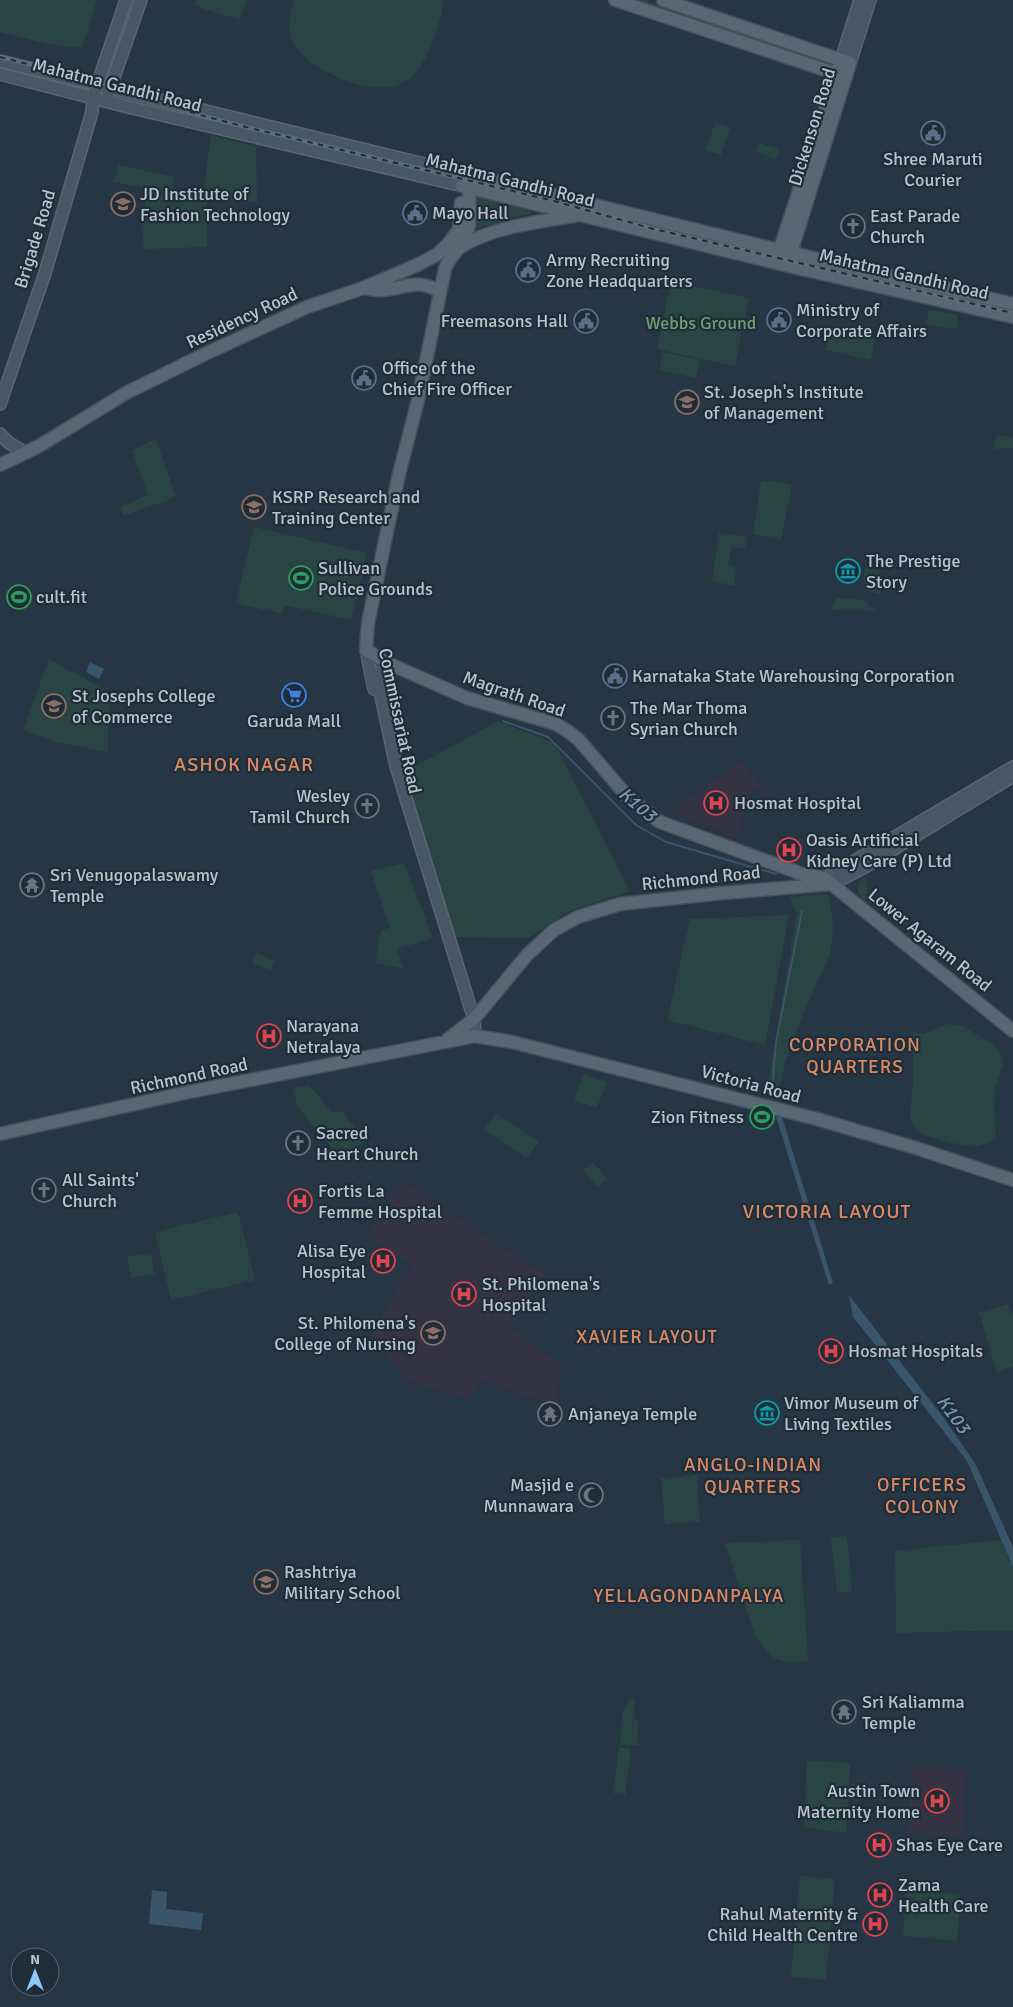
<svg xmlns="http://www.w3.org/2000/svg" width="1013" height="2007" viewBox="0 0 1013 2007" font-family="Signika,sans-serif">
<style>
.medical{fill:#334}
.green{fill:#284544}
.water{fill:#39556b}
.lines{fill:none;stroke-linecap:round;stroke-linejoin:round}
.stream{stroke:#39556b;stroke-width:2}
.secondary-casing{stroke:#596671;stroke-width:14}
.primary-casing{stroke:#44515d;stroke-width:15}
.secondary{stroke:#485766;stroke-width:11}
.primary{stroke:#586773;stroke-width:12}
.rail-casing{stroke:#5c6d7a;stroke-width:4}
.rail{stroke:#1f2d39;stroke-width:2;stroke-dasharray:5.5;stroke-linecap:butt}
.labels{text-anchor:middle;stroke-width:4.5;stroke-linejoin:round;paint-order:stroke}
.street-label{font-size:18px;fill:#b8c3cd;stroke:#1f2d39}
.poi-label{font-size:18px;fill:#b8c3cd;stroke:#1f2d39;text-anchor:start}
.park-label{font-size:18px;fill:#6e9f73;stroke:#1f2d39}
.water-label{font-size:19px;font-style:italic;fill:#7797b1;stroke:#1f2d39}
.neighbourhood-label{font-size:19px;letter-spacing:1px;fill:#db8965;stroke:#1f2d39}
.quarter-label{font-size:20px;letter-spacing:1px;fill:#db8965;stroke:#1f2d39}
</style>
<rect width="100%" height="100%" fill="#263644"/>
<path class="medical" d="M 740,761 L 766,792 L 753,789 L 734,841 L 724,833 L 669,813 Z
M 403,1181 L 547,1276 L 509,1327 L 563,1365 L 558,1385 L 558,1407 L 481,1380 L 469,1400 L 405,1380 L 367,1328 L 384,1312 L 412,1265 L 366,1235 Z
M 912,1766 L 967,1769 L 963,1836 L 908,1833 Z"/>
<path class="green" d="M 0,0 L 97,0 L 82,48 L 47,44 L 0,32 Z
M 196,0 L 246,0 L 240,20 L 195,6 Z
M 294,0 L 444,0 C 440,25 430,58 412,77 C 386,105 306,72 292,41 C 287,28 291,13 294,0 Z
M 635,0 L 644,0 L 827,61 L 826,64 Z
M 715,122 L 730,127 L 721,155 L 706,150 Z
M 211,135 L 256,147 L 257,202 L 207,201 L 207,247 L 144,249 L 141,219 L 144,219 L 145,188 L 114,182 L 118,165 L 174,177 L 173,190 L 203,195 Z
M 759,143 L 779,149 L 776,159 L 756,152 Z
M 480,197 L 531,211 L 531,213 L 478,228 L 472,227 L 472,200 Z
M 671,282 L 749,298 L 735,366 L 657,349 Z
M 929,310 L 958,315 L 956,329 L 926,324 Z
M 831,330 L 875,339 L 871,360 L 826,350 Z
M 663,352 L 700,360 L 696,378 L 659,370 Z
M 997,435 L 1013,437 L 1013,448 L 994,449 Z
M 156,439 L 176,497 L 123,516 L 120,507 L 148,495 L 132,450 Z
M 761,481 L 792,484 L 781,540 L 753,534 Z
M 254,527 L 367,553 L 351,620 L 284,605 L 282,614 L 236,603 Z
M 719,533 L 747,537 L 745,548 L 731,547 L 728,565 L 736,567 L 734,586 L 712,581 Z
M 879,560 L 881,594 C 858,593 858,563 879,560 Z
M 836,598 L 863,600 L 877,611 L 832,610 Z
M 49,659 L 109,692 L 108,752 L 56,742 L 23,730 Z
M 498,721 L 554,743 L 630,891 L 569,911 L 529,938 L 453,937 L 403,773 Z
M 404,863 L 433,938 L 397,949 L 404,969 L 375,963 L 381,930 L 390,928 L 371,871 Z
M 867,877 L 867,904 C 860,898 856,892 858,882 Z
M 828,894 C 833,913 835,936 829,955 C 826,966 820,977 815,987 C 799,1024 782,1060 778,1100 L 769,1098 L 769,1079 L 797,913 L 789,897 Z
M 789,915 L 765,1045 L 667,1020 L 690,919 Z
M 256,953 L 275,960 L 271,970 L 252,963 Z
M 947,1024 L 963,1026 L 992,1044 L 1001,1054 L 1003,1065 L 996,1085 L 994,1099 L 996,1138 C 976,1150 971,1147 949,1142 C 937,1138 918,1136 912,1124 C 909,1118 910,1111 911,1105 C 914,1080 913,1057 912,1032 L 924,1034 Z
M 584,1074 L 607,1082 L 597,1108 L 574,1100 Z
M 309,1085 L 332,1112 L 342,1112 L 366,1140 L 341,1159 L 297,1106 L 293,1088 Z
M 496,1113 L 539,1142 L 526,1158 L 484,1129 Z
M 593,1162 L 607,1179 L 597,1187 L 583,1170 Z
M 238,1212 L 255,1280 L 171,1300 L 155,1232 Z
M 151,1253 L 154,1274 L 131,1278 L 127,1257 Z
M 1009,1304 L 1013,1316 L 1013,1366 L 997,1373 L 979,1312 Z
M 697,1475 L 700,1522 L 665,1524 L 661,1478 Z
M 847,1536 L 852,1592 L 837,1593 L 831,1538 Z
M 800,1540 L 808,1661 L 787,1662 L 778,1660 L 770,1654 L 755,1636 L 725,1543 Z
M 1000,1540 L 1013,1567 L 1013,1630 L 896,1633 L 895,1551 Z
M 630,1699 L 635,1699 L 634,1719 L 638,1720 L 637,1745 L 620,1745 L 623,1710 Z
M 619,1747 L 631,1749 L 625,1795 L 613,1793 Z
M 807,1761 L 850,1763 L 846,1833 L 804,1827 Z
M 800,1876 L 835,1879 L 826,1980 L 791,1977 Z
M 906,1890 L 961,1894 L 957,1941 L 903,1936 Z"/>
<path class="water" d="M 90,662 L 104,669 L 99,679 L 86,672 Z
M 779,1116 L 782,1117 L 833,1283 L 829,1285 L 776,1117 Z
M 849,1295 L 946,1421 L 976,1465 L 1013,1547 L 1013,1567 L 967,1461 L 853,1317 Z
M 152,1890 L 167,1892 L 166,1909 L 203,1913 L 201,1930 L 149,1924 Z"/>
<g class="lines">
<path class="stream" d="M 503,721 L 548,737 L 636,825 L 666,842 L 776,874
M 772,1092 L 776,1042 L 802,911"/>
<g class="secondary-casing">
<path id="secondary" d="M 841,60 L 860,0
M 0,61 L 461,173
M 850,63 L 870,0
M 0,74 L 128,107 L 459,185
M 108,94 L 141,0
M 0,404 L 45,273 L 92,112 L 93,97 L 126,0
M 0,434 L 9,443 L 26,453
M 366,649 L 374,689
M 392,665 C 384,668 378,673 378,682 L 396,766 L 474,1019 L 475,1036
M 824,878 L 836,872 L 1013,767
M 832,884 L 863,868 L 1013,776"/>
</g>
<g class="primary-casing">
<path id="primary" d="M 615,0 L 846,77
M 663,0 L 850,63 L 789,259
M 463,173 L 779,250 L 1013,304
M 470,175 C 467,193 472,211 468,229 C 465,245 450,255 445,269 L 418,400 L 399,474 L 368,623 L 366,650 L 392,665 L 467,698 L 556,724 L 569,732 L 579,740 L 627,796 L 660,822 L 802,874 L 824,878 L 1013,1031
M 462,186 L 793,267 L 1013,317
M 459,248 C 491,227 537,222 574,216
M 777,258 L 839,67
M 363,288 C 369,288 376,291 383,290 C 409,288 413,278 440,291
M 0,465 L 39,446 L 126,393 L 205,354 L 307,307 L 363,288 L 417,265 L 438,254 L 449,243 L 459,229 L 461,203
M 448,1039 L 474,1019 L 527,955 L 554,930 L 578,917 L 620,904 L 723,893 L 832,884
M 0,1134 L 189,1092 L 475,1036 L 512,1042 L 817,1119 L 916,1148 L 1013,1180"/>
</g>
<use href="#secondary" class="secondary"/>
<use href="#primary" class="primary"/>
<g class="rail-casing">
<path id="rail" d="M 0,57 L 129,90 L 200,115 L 246,127 L 554,201 L 650,228 L 1013,313"/>
</g>
<use href="#rail" class="rail"/>
</g>
<defs>
<g id="civic-ring" transform="scale(1.25)"><circle r="9.5" fill="#1f2d39" stroke="#5c6f8a" stroke-width="1.5"/><path d="M-.6-6.5H3V-4.5H.6V-3L4-1V1h2V6H-6V1h2V-1L-.6-3ZM-1.2 2.5V6h2.4V2.5Z" fill="#5c6f8a"/></g>
<g id="university-ring" transform="scale(1.25)"><circle r="9.5" fill="#1f2d39" stroke="#8d6e63" stroke-width="1.5"/><path d="M0-5L7-2L0 1L-7-2ZM-4 1L0 2.5L4 1V4Q0 6-4 4Z" fill="#8d6e63"/></g>
<g id="church-ring" transform="scale(1.25)"><circle r="9.5" fill="#1f2d39" stroke="#6b7280" stroke-width="1.5"/><path d="M-1.2-6h2.4v3.5h3.3v2.4h-3.3V6h-2.4V-.1h-3.3v-2.4h3.3Z" fill="#6b7280"/></g>
<g id="museum-ring" transform="scale(1.25)"><circle r="9.5" fill="#1f2d39" stroke="#0f9aa8" stroke-width="1.5"/><path d="M0-6L6-3V-2H-6V-3ZM-5-1h2V3h-2ZM-1-1h2V3h-2ZM3-1h2V3H3ZM-6 4H6V6H-6Z" fill="#0f9aa8"/></g>
<g id="stadium-ring" transform="scale(1.25)"><circle r="9.5" fill="#1f2d39" stroke="#2e9e5b" stroke-width="1.5"/><path d="M0-5a6.5 5 0 1 0 0 10a6.5 5 0 1 0 0-10ZM-3.5-1.8h7v3.6h-7Z" fill="#2e9e5b"/></g>
<g id="supermarket-ring" transform="scale(1.25)"><circle r="9.5" fill="#1f2d39" stroke="#3f7fe0" stroke-width="1.5"/><path d="M-6-5.5h2.5l.6 2H6L4.5 2H-2.5L-4.4-4H-6ZM-1.5 3.2a1.3 1.3 0 1 0 .1 0ZM3 3.2a1.3 1.3 0 1 0 .1 0Z" fill="#3f7fe0"/></g>
<g id="hospital-ring" transform="scale(1.25)"><circle r="9.5" fill="#1f2d39" stroke="#e0444e" stroke-width="1.5"/><path d="M-5-5h3v3.5h4V-5h3V5h-3V1.5h-4V5h-3Z" fill="#e0444e"/></g>
<g id="temple-ring" transform="scale(1.25)"><circle r="9.5" fill="#1f2d39" stroke="#6b7280" stroke-width="1.5"/><path d="M0-6L5-2H3V0L6.5 2.5H4V6H1.5V3h-3V6H-4V2.5H-6.5L-3 0V-2H-5Z" fill="#6b7280"/></g>
<g id="mosque-ring" transform="scale(1.25)"><circle r="9.5" fill="#1f2d39" stroke="#6b7280" stroke-width="1.5"/><path d="M3.5-4.9A6 6 0 1 0 3.5 4.9A5 5 0 1 1 3.5-4.9Z" fill="#6b7280"/></g>
<g id="school-ring" transform="scale(1.25)"><circle r="9.5" fill="#1f2d39" stroke="#8d6e63" stroke-width="1.5"/><path d="M0-5L7-2L0 1L-7-2ZM-4 1L0 2.5L4 1V4Q0 6-4 4Z" fill="#8d6e63"/></g>
</defs>
<g fill-rule="evenodd">
<use href="#civic-ring" x="933" y="133"/>
<use href="#university-ring" x="123" y="204"/>
<use href="#civic-ring" x="415" y="213"/>
<use href="#church-ring" x="853" y="226"/>
<use href="#civic-ring" x="528" y="270"/>
<use href="#civic-ring" x="779" y="320"/>
<use href="#civic-ring" x="586" y="321"/>
<use href="#civic-ring" x="364" y="378"/>
<use href="#university-ring" x="687" y="402"/>
<use href="#university-ring" x="254" y="507"/>
<use href="#museum-ring" x="848" y="571"/>
<use href="#stadium-ring" x="301" y="578"/>
<use href="#stadium-ring" x="19" y="597"/>
<use href="#civic-ring" x="615" y="676"/>
<use href="#supermarket-ring" x="294" y="695"/>
<use href="#university-ring" x="54" y="706"/>
<use href="#church-ring" x="613" y="718"/>
<use href="#hospital-ring" x="716" y="803"/>
<use href="#church-ring" x="367" y="806"/>
<use href="#hospital-ring" x="789" y="850"/>
<use href="#temple-ring" x="32" y="885"/>
<use href="#hospital-ring" x="269" y="1036"/>
<use href="#stadium-ring" x="762" y="1117"/>
<use href="#church-ring" x="298" y="1143"/>
<use href="#church-ring" x="44" y="1190"/>
<use href="#hospital-ring" x="300" y="1201"/>
<use href="#hospital-ring" x="383" y="1261"/>
<use href="#hospital-ring" x="464" y="1294"/>
<use href="#university-ring" x="433" y="1333"/>
<use href="#hospital-ring" x="831" y="1351"/>
<use href="#museum-ring" x="767" y="1413"/>
<use href="#temple-ring" x="550" y="1414"/>
<use href="#mosque-ring" x="591" y="1495"/>
<use href="#school-ring" x="266" y="1582"/>
<use href="#temple-ring" x="844" y="1712"/>
<use href="#hospital-ring" x="937" y="1801"/>
<use href="#hospital-ring" x="879" y="1845"/>
<use href="#hospital-ring" x="880" y="1895"/>
<use href="#hospital-ring" x="875" y="1924"/>
</g>
<g class="labels">
<g class="street-label">
<text transform="translate(117 85) rotate(14)" y="6">Mahatma Gandhi Road</text>
<text transform="translate(812 127) rotate(-73)" y="6">Dickenson Road</text>
<text transform="translate(510 180) rotate(14)" y="6">Mahatma Gandhi Road</text>
<text transform="translate(35 239) rotate(-73)" y="6">Brigade Road</text>
<text transform="translate(904 274) rotate(13)" y="6">Mahatma Gandhi Road</text>
<text transform="translate(242 318) rotate(-25)" y="6">Residency Road</text>
<text transform="translate(514 694) rotate(19)" y="6">Magrath Road</text>
<text transform="translate(400 721) rotate(78)" y="6">Commissariat Road</text>
<text transform="translate(701 878) rotate(-6)" y="6">Richmond Road</text>
<text transform="translate(930 940) rotate(39)" y="6">Lower Agaram Road</text>
<text transform="translate(189 1076) rotate(-12)" y="6">Richmond Road</text>
<text transform="translate(751 1084) rotate(15)" y="6">Victoria Road</text>
</g>
<g class="poi-label">
<text x="933" y="165" text-anchor="middle">Shree Maruti<tspan x="933" dy="21">Courier</tspan></text>
<text x="140" y="200">JD Institute of<tspan x="140" dy="21">Fashion Technology</tspan></text>
<text x="432" y="219">Mayo Hall</text>
<text x="870" y="222">East Parade<tspan x="870" dy="21">Church</tspan></text>
<text x="546" y="266">Army Recruiting<tspan x="546" dy="21">Zone Headquarters</tspan></text>
<text x="796" y="316">Ministry of<tspan x="796" dy="21">Corporate Affairs</tspan></text>
<text x="568" y="327" text-anchor="end">Freemasons Hall</text>
<text x="382" y="374">Office of the<tspan x="382" dy="21">Chief Fire Officer</tspan></text>
<text x="704" y="398">St. Joseph's Institute<tspan x="704" dy="21">of Management</tspan></text>
<text x="272" y="503">KSRP Research and<tspan x="272" dy="21">Training Center</tspan></text>
<text x="866" y="567">The Prestige<tspan x="866" dy="21">Story</tspan></text>
<text x="318" y="574">Sullivan<tspan x="318" dy="21">Police Grounds</tspan></text>
<text x="36" y="603">cult.fit</text>
<text x="632" y="682">Karnataka State Warehousing Corporation</text>
<text x="72" y="702">St Josephs College<tspan x="72" dy="21">of Commerce</tspan></text>
<text x="630" y="714">The Mar Thoma<tspan x="630" dy="21">Syrian Church</tspan></text>
<text x="294" y="727" text-anchor="middle">Garuda Mall</text>
<text x="350" y="802" text-anchor="end">Wesley<tspan x="350" dy="21">Tamil Church</tspan></text>
<text x="734" y="809">Hosmat Hospital</text>
<text x="806" y="846">Oasis Artificial<tspan x="806" dy="21">Kidney Care (P) Ltd</tspan></text>
<text x="50" y="881">Sri Venugopalaswamy<tspan x="50" dy="21">Temple</tspan></text>
<text x="286" y="1032">Narayana<tspan x="286" dy="21">Netralaya</tspan></text>
<text x="744" y="1123" text-anchor="end">Zion Fitness</text>
<text x="316" y="1139">Sacred<tspan x="316" dy="21">Heart Church</tspan></text>
<text x="62" y="1186">All Saints'<tspan x="62" dy="21">Church</tspan></text>
<text x="318" y="1197">Fortis La<tspan x="318" dy="21">Femme Hospital</tspan></text>
<text x="366" y="1257" text-anchor="end">Alisa Eye<tspan x="366" dy="21">Hospital</tspan></text>
<text x="482" y="1290">St. Philomena's<tspan x="482" dy="21">Hospital</tspan></text>
<text x="416" y="1329" text-anchor="end">St. Philomena's<tspan x="416" dy="21">College of Nursing</tspan></text>
<text x="848" y="1357">Hosmat Hospitals</text>
<text x="784" y="1409">Vimor Museum of<tspan x="784" dy="21">Living Textiles</tspan></text>
<text x="568" y="1420">Anjaneya Temple</text>
<text x="574" y="1491" text-anchor="end">Masjid e<tspan x="574" dy="21">Munnawara</tspan></text>
<text x="284" y="1578">Rashtriya<tspan x="284" dy="21">Military School</tspan></text>
<text x="862" y="1708">Sri Kaliamma<tspan x="862" dy="21">Temple</tspan></text>
<text x="920" y="1797" text-anchor="end">Austin Town<tspan x="920" dy="21">Maternity Home</tspan></text>
<text x="896" y="1851">Shas Eye Care</text>
<text x="898" y="1891">Zama<tspan x="898" dy="21">Health Care</tspan></text>
<text x="858" y="1920" text-anchor="end">Rahul Maternity &amp;<tspan x="858" dy="21">Child Health Centre</tspan></text>
</g>
<g class="park-label">
<text x="701" y="329">Webbs Ground</text>
</g>
<g class="water-label">
<text transform="translate(638 804) rotate(40)" y="7">K103</text>
<text transform="translate(954 1414) rotate(54)" y="7">K103</text>
</g>
<g class="neighbourhood-label">
<text x="855" y="1051">CORPORATION<tspan x="855" dy="22">QUARTERS</tspan></text>
<text x="647" y="1343">XAVIER LAYOUT</text>
<text x="753" y="1471">ANGLO-INDIAN<tspan x="753" dy="22">QUARTERS</tspan></text>
<text x="922" y="1491">OFFICERS<tspan x="922" dy="22">COLONY</tspan></text>
<text x="689" y="1602">YELLAGONDANPALYA</text>
</g>
<g class="quarter-label">
<text x="244" y="771">ASHOK NAGAR</text>
<text x="827" y="1218">VICTORIA LAYOUT</text>
</g>
</g>
<g transform="translate(35 1972)"><circle r="24" fill="#1f2d39" stroke="#5c6974"/>
<path d="M0-4L9 19L0 12L-9 19Z" fill="#8dc7fc"/>
<text y="-8" font-size="14" font-weight="bold" text-anchor="middle" fill="#b8c3cd">N</text>
</g>
</svg>
